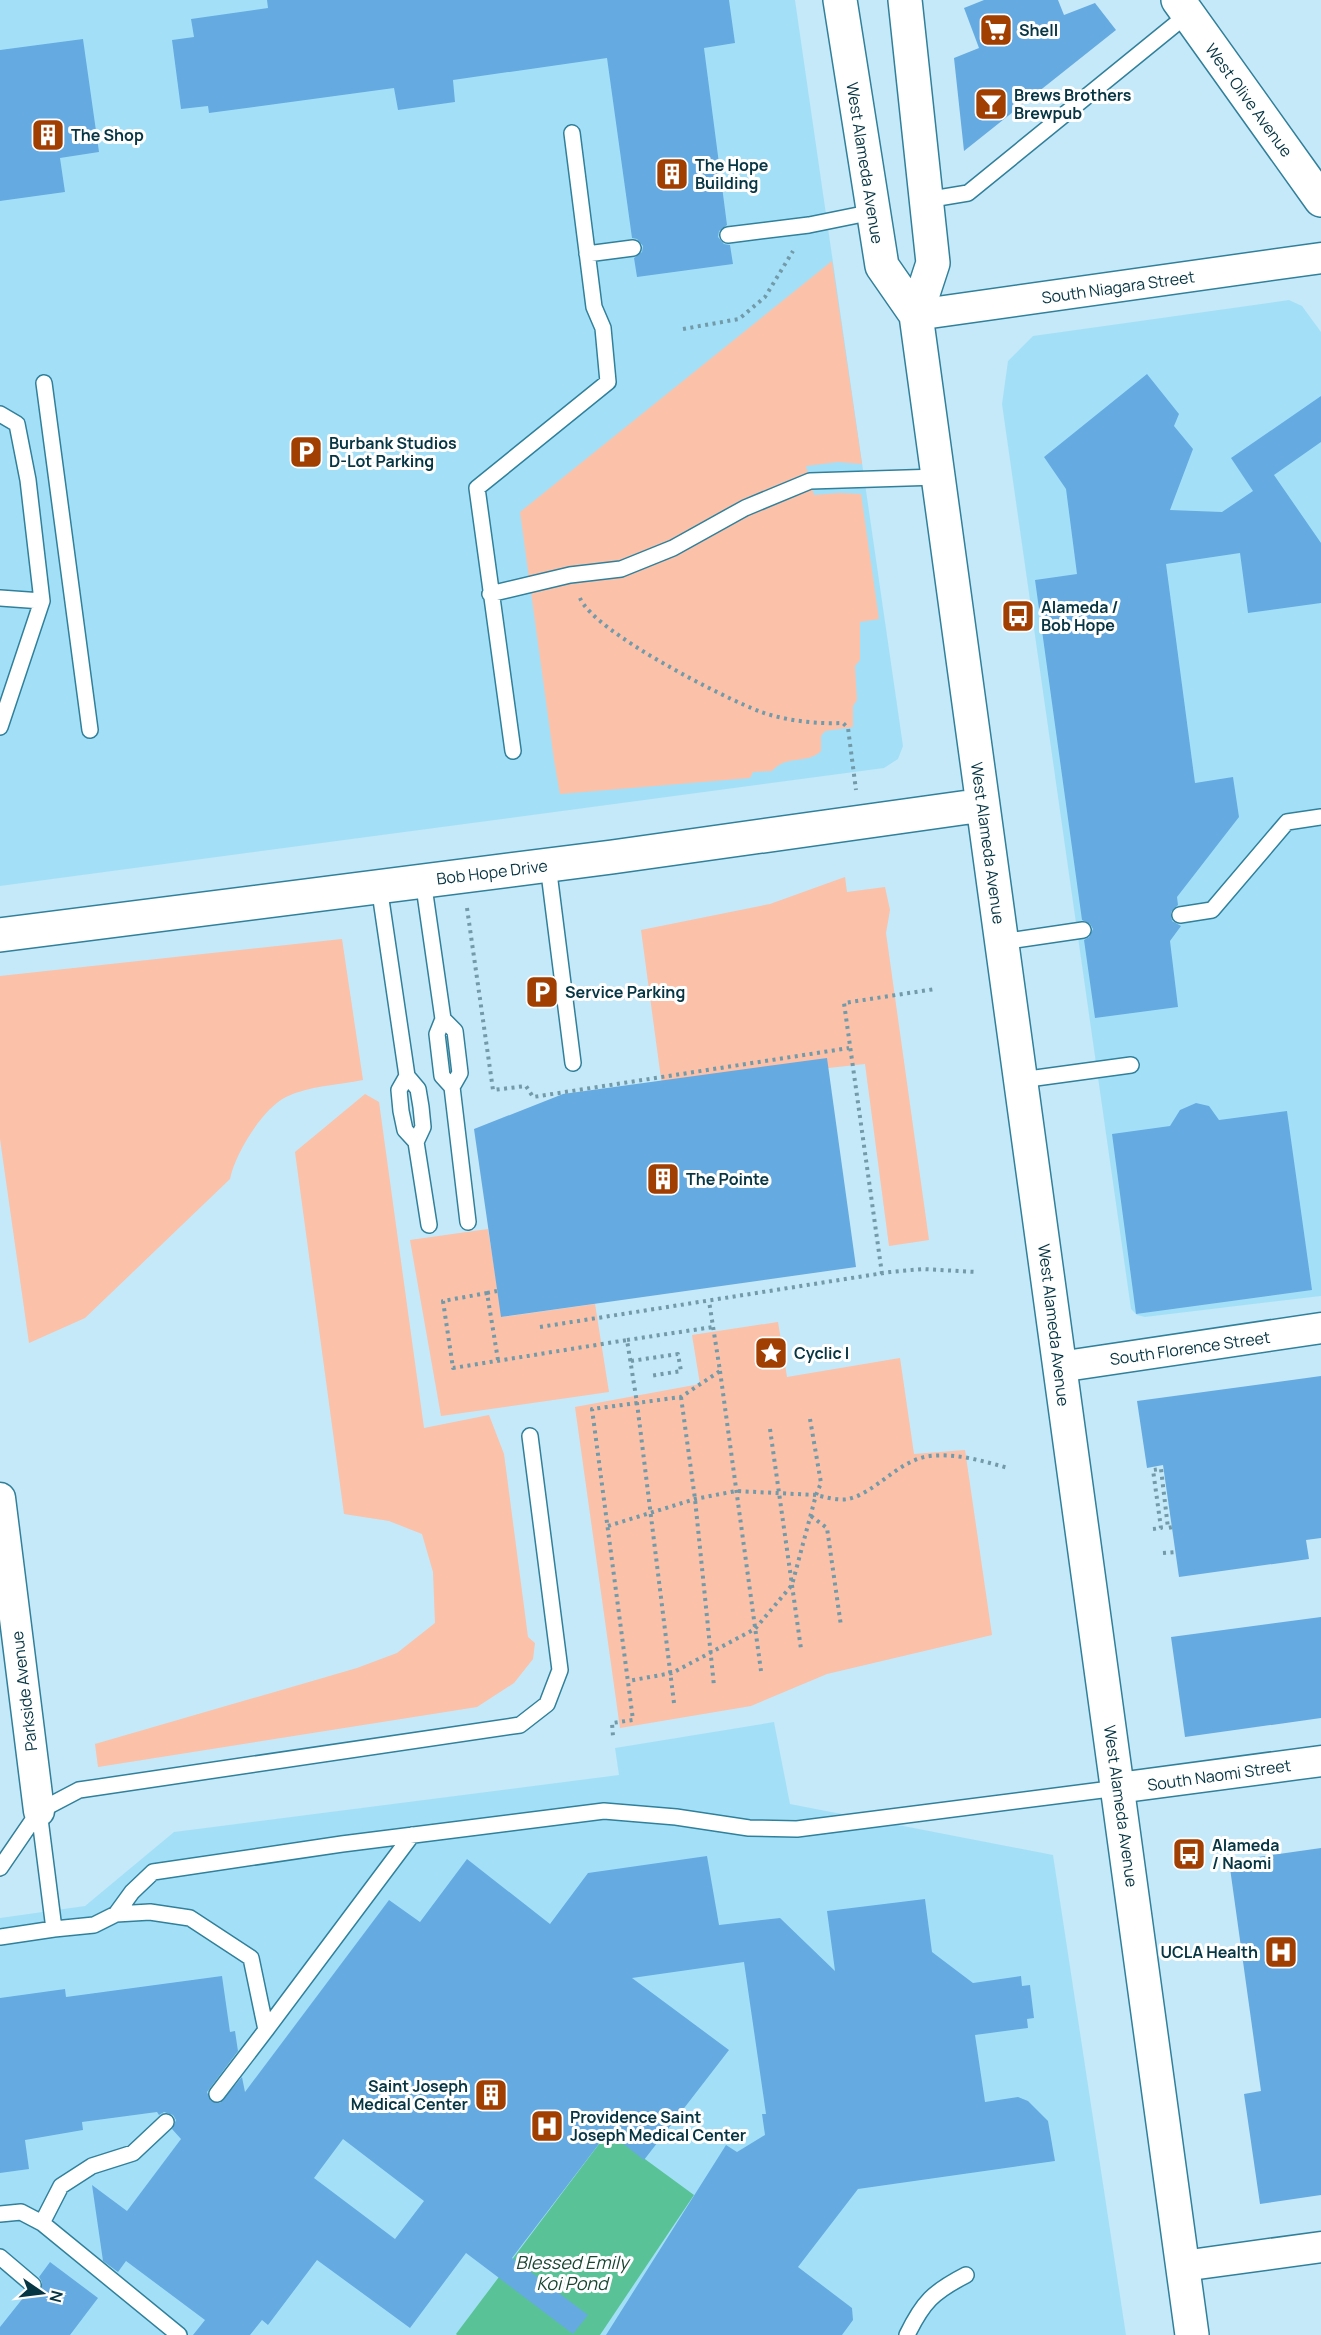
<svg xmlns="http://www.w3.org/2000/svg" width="1321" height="2335" viewBox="0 0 1321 2335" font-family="Manrope,sans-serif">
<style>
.built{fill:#a3e0f8}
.green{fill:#fbc1a9}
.water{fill:#59c296}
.building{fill:#65abe2;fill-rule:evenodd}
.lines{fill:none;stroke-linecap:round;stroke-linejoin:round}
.lane-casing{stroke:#31809b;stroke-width:18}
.street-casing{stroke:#31809b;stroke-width:33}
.secondary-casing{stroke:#31809b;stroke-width:36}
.path{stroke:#729aa9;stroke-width:4;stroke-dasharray:3 4.5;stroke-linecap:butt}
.lane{stroke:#fff;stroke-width:15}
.street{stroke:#fff;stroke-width:30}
.secondary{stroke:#fff;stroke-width:33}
.labels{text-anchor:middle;stroke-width:6;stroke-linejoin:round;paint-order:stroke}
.poi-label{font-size:16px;font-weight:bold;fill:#063543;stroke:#fff;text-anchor:start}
.street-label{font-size:16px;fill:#063543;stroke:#fff}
.water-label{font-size:18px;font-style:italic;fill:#194634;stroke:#fff}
</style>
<rect width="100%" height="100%" fill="#c5e9f8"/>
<path class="built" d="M 0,0 L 795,0 L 903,746 L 898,759 L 884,768 L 0,886 Z
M 1289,300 L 1302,306 L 1321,332 L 1321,1296 L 1145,1317 L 1137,1315 L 1131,1309 L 1002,404 L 1008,361 L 1033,336 Z
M 774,1722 L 790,1804 L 1053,1855 L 1126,2335 L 0,2335 L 0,1918 L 85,1906 L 174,1832 L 619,1775 L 615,1748 Z"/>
<path class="green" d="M 832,261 L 862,464 L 838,462 L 806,466 L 814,495 L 839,493 L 861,494 L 879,619 L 860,622 L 860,660 L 855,666 L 857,700 L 853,706 L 853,727 L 825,731 L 821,736 L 821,751 C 807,765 787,754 772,771 L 753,772 L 750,778 L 560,794 L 554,760 L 520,512 Z
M 845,877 L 847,892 L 885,887 L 890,910 L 886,933 L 929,1240 L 889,1246 L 865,1064 L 662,1086 L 641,930 L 770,904 Z
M 342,939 L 363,1080 C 338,1085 308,1086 286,1097 C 262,1109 235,1154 230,1179 L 85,1318 L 29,1343 L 0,1139 L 0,976 Z
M 365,1094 L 379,1102 L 424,1428 L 489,1415 L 504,1454 L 528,1637 L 535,1643 L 533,1659 L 514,1683 L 477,1707 L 98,1767 L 95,1744 L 357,1668 L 397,1653 L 435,1623 L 433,1572 L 422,1534 L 389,1521 L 344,1514 L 295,1152 Z
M 488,1229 L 502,1317 L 595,1304 L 609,1392 L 441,1416 L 410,1240 Z
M 778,1322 L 787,1377 L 900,1358 L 914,1454 L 965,1450 L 992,1635 L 827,1674 L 751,1706 L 620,1728 L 575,1407 L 700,1384 L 692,1335 Z"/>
<path class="water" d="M 608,2132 L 694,2195 L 600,2335 L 457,2335 L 456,2334 Z"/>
<path class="building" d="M 267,0 L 729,0 L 735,43 L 704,48 L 727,225 L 719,231 L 718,237 L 724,244 L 730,245 L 733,264 L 637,277 L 634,258 L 642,252 L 643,246 L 637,239 L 632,238 L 607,58 L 453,80 L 455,102 L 398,110 L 394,88 L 209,113 L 208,106 L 181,109 L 172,40 L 194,37 L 191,19 L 268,8 Z
M 984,0 L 1058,0 L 1064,15 L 1095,3 L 1116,30 L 964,151 L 954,58 L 979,48 L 964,8 Z
M 83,39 L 99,152 L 60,158 L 65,192 L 0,201 L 0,50 Z
M 1147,374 L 1179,414 L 1174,426 L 1193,449 L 1170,510 L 1222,512 L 1253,491 L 1231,458 L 1321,396 L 1321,442 L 1274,475 L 1321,543 L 1321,603 L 1248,613 L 1240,553 L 1166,564 L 1195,783 L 1233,777 L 1239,817 L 1177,897 L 1178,905 L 1171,912 L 1172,921 L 1181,926 L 1170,941 L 1178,1007 L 1095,1018 L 1084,940 L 1089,937 L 1093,929 L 1090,924 L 1082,920 L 1035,580 L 1077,574 L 1066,489 L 1044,457 Z
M 827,1058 L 856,1267 L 501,1317 L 474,1129 L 563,1094 Z
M 1196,1103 L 1209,1106 L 1219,1120 L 1287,1111 L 1312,1290 L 1136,1314 L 1112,1134 L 1170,1126 L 1180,1110 Z
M 1321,1376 L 1321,1538 L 1306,1540 L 1309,1559 L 1179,1577 L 1163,1465 L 1147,1468 L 1137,1401 Z
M 1321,1617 L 1321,1718 L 1185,1737 L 1171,1637 Z
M 1321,1848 L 1321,2195 L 1260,2204 L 1244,2094 L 1261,2091 L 1229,1861 Z
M 707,1856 L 719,1925 L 780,1918 L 835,1971 L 827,1911 L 925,1899 L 932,1952 L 973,1983 L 1021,1976 L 1022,1986 L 1030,1985 L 1034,2018 L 1027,2019 L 1028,2028 L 975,2035 L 985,2102 L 1018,2097 L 1028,2101 L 1048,2121 L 1055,2161 L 858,2189 L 798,2267 L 852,2308 L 853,2320 L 842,2335 L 606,2335 L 726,2145 L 737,2152 L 765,2135 L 762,2114 L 766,2114 L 744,1962 L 632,1978 L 729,2050 L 644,2160 L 608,2132 L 512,2258 L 588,2315 L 573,2334 L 466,2253 L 410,2328 L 317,2260 L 268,2325 L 262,2320 L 250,2335 L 193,2335 L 205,2320 L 126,2261 L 118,2272 L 103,2261 L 92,2185 L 127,2211 L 181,2139 L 172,2129 L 176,2120 L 173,2115 L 164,2112 L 159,2115 L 157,2112 L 82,2122 L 83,2130 L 25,2140 L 29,2169 L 0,2173 L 0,1998 L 65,1989 L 66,1997 L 222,1976 L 230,2032 L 235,2031 L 238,2051 L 207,2092 L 211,2101 L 220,2103 L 242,2077 L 245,2092 L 389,1900 L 420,1922 L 467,1859 L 550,1924 L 588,1873 ZM 343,2139 L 424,2201 L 395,2239 L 314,2178 Z
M 50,2262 L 98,2298 L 70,2335 L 0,2335 L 0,2327 L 27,2293 L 36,2294 L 41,2291 L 42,2282 L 39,2277 Z"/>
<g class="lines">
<g class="lane-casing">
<path id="lane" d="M 926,200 L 968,193 L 1188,14
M 728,235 L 809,225 L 873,212
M 587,254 L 633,248
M 44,383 L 90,730
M 0,414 L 17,424 L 28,480 L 42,601 L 0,727
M 490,594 L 570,575 L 621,569 L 673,548 L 745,508 L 810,481 L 938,477
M 0,598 L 42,601
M 513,751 L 477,488 L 608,382 L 603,328 L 594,307 L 572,133
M 548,865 L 573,1063
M 423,880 L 443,1019 L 437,1034 L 442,1076 L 452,1087 L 460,1073 L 455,1031 L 443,1019
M 379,886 L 407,1076 L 418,1089 L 421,1107 L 423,1127 L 416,1142 L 405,1130 L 401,1111 L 399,1090 L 407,1076
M 1180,915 L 1212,910 L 1287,822 L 1321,817
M 1002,942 L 1083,930
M 1021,1080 L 1131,1065
M 452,1087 L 468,1222
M 416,1142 L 429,1225
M 0,1868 L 39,1811 L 79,1790 L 520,1725 L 547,1704 L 560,1670 L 530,1436
M 116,1914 L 150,1912 L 190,1918 L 251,1958 L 266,2030 L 217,2094
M 54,1929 L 94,1925 L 116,1914 L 132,1892 L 153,1872 L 342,1844 L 604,1811 L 676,1817 L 749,1828 L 797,1829 L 1118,1788
M 0,1937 L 54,1929 L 39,1811
M 266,2030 L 412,1835
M 0,2214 L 21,2212 L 42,2223 L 179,2335
M 42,2223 L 61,2186 L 92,2166 L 133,2153 L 166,2122
M 0,2257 L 33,2285
M 907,2335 C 923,2302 933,2292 966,2275"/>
</g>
<g class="street-casing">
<path id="street" d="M 916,315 L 1321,258
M 1059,1367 L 1321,1328
M 0,1498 L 39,1811
M 1118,1788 L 1321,1761
M 1183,2266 L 1321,2247"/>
</g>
<g class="secondary-casing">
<path id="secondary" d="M 840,0 L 882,266 L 916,315
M 905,0 L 933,263 L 916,315 L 1192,2335
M 1178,0 L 1321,200
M 0,935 L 612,857 L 983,805"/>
</g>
<path class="path" d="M 683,329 L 739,319 L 765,297 L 793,251
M 580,598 C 594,632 724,698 761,712 C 787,721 817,724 843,723 L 848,728 L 856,790
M 467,908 L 493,1090 L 526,1086 L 533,1097 L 849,1048
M 882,1274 L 844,1003 L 935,989
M 487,1293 L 497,1291
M 540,1327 L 890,1272 L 923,1269 L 977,1272
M 627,1340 L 713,1327
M 498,1360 L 487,1293 L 443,1301 L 453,1368 L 627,1340 L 637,1403 L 592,1409 L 633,1720 L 612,1723 L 613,1736
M 631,1361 L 678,1354 L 681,1371 L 650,1376
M 720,1371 L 761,1671
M 681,1397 L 695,1499 L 714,1686
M 810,1419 L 821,1483 L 816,1495 C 825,1497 839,1501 848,1499 C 876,1493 898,1460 930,1456 C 957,1453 983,1461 1008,1468
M 770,1429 L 801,1649
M 811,1516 L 827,1528 L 841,1626
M 608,1526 L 695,1499 L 736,1491 L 816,1495 L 792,1585 L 755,1629 L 672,1673 L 628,1681
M 1153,1529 L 1161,1528 L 1153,1470 L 1161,1469 L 1168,1528 L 1173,1527
M 1163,1553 L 1176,1552
M 674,1703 L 637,1403 L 681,1397 L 720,1371 L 709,1301"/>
<use href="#lane" class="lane"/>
<use href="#street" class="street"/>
<use href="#secondary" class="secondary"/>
</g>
<defs>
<g id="supermarket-square" transform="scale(1.725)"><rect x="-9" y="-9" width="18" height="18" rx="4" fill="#a13e01" stroke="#fff"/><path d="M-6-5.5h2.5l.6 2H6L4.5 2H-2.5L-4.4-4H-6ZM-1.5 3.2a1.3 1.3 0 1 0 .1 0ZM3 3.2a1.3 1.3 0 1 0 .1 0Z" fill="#fff"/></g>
<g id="bar-square" transform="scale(1.725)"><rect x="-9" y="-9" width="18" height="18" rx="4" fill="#a13e01" stroke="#fff"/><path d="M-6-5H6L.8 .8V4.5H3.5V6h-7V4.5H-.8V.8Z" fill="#fff"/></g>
<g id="building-square" transform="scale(1.725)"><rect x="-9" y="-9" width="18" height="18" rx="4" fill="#a13e01" stroke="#fff"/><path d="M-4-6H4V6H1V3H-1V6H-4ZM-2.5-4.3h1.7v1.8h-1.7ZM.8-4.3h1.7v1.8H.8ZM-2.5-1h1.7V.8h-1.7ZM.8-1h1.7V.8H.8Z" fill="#fff"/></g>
<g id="parking-square" transform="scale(1.725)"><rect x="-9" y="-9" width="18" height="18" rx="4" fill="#a13e01" stroke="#fff"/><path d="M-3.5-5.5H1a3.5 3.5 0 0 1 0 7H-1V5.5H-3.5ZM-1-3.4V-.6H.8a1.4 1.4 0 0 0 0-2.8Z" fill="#fff"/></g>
<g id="bus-square" transform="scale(1.725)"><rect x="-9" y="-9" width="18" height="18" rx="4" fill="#a13e01" stroke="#fff"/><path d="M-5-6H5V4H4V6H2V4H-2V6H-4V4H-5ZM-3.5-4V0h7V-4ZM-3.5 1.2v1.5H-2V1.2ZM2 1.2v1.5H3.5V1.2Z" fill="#fff"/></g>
<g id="sight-square" transform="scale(1.725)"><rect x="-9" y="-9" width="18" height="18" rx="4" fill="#a13e01" stroke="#fff"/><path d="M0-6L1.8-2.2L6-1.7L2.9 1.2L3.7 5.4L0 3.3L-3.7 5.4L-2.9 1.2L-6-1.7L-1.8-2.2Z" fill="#fff"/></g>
<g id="hospital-square" transform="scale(1.725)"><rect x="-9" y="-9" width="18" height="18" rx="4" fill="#a13e01" stroke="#fff"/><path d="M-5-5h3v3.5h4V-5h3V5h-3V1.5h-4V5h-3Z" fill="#fff"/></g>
</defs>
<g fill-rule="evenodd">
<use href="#supermarket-square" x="996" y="30"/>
<use href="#bar-square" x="991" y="104"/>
<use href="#building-square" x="48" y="135"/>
<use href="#building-square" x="672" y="174"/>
<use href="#parking-square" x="306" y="452"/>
<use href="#bus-square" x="1018" y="616"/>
<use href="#parking-square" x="542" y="992"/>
<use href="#building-square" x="663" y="1179"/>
<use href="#sight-square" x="771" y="1353"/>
<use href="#bus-square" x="1189" y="1854"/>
<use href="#hospital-square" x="1281" y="1952"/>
<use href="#building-square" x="491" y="2095"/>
<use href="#hospital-square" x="547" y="2126"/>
</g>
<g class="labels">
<g class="poi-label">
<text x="1019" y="36">Shell</text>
<text x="1014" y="101">Brews Brothers<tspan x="1014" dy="18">Brewpub</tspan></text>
<text x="71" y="141">The Shop</text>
<text x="695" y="171">The Hope<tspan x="695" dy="18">Building</tspan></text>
<text x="329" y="449">Burbank Studios<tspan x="329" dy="18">D-Lot Parking</tspan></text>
<text x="1041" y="613">Alameda /<tspan x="1041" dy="18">Bob Hope</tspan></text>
<text x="565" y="998">Service Parking</text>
<text x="686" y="1185">The Pointe</text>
<text x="794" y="1359">Cyclic I</text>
<text x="1212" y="1851">Alameda<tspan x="1212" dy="18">/ Naomi</tspan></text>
<text x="1258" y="1958" text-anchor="end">UCLA Health</text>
<text x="468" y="2092" text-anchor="end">Saint Joseph<tspan x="468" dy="18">Medical Center</tspan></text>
<text x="570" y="2123">Providence Saint<tspan x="570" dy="18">Joseph Medical Center</tspan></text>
</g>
<g class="street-label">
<text transform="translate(1249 100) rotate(54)" y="6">West Olive Avenue</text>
<text transform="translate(865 163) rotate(81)" y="6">West Alameda Avenue</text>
<text transform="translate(1118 287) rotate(-8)" y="6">South Niagara Street</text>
<text transform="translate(988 843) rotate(82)" y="6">West Alameda Avenue</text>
<text transform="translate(492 872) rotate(-7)" y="6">Bob Hope Drive</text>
<text transform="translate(1054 1325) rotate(83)" y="6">West Alameda Avenue</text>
<text transform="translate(1190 1348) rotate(-8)" y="6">South Florence Street</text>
<text transform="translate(24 1691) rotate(-97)" y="6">Parkside Avenue</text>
<text transform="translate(1219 1775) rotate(-8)" y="6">South Naomi Street</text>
<text transform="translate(1121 1806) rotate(82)" y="6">West Alameda Avenue</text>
</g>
<g class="water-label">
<text x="572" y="2269">Blessed Emily<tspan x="572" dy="21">Koi Pond</tspan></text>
</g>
</g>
<g transform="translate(42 2293) rotate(104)" stroke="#ffffff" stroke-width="4.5" paint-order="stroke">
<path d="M0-4.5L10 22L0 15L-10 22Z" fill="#063543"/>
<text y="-9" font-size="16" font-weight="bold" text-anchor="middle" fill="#063543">N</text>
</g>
</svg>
